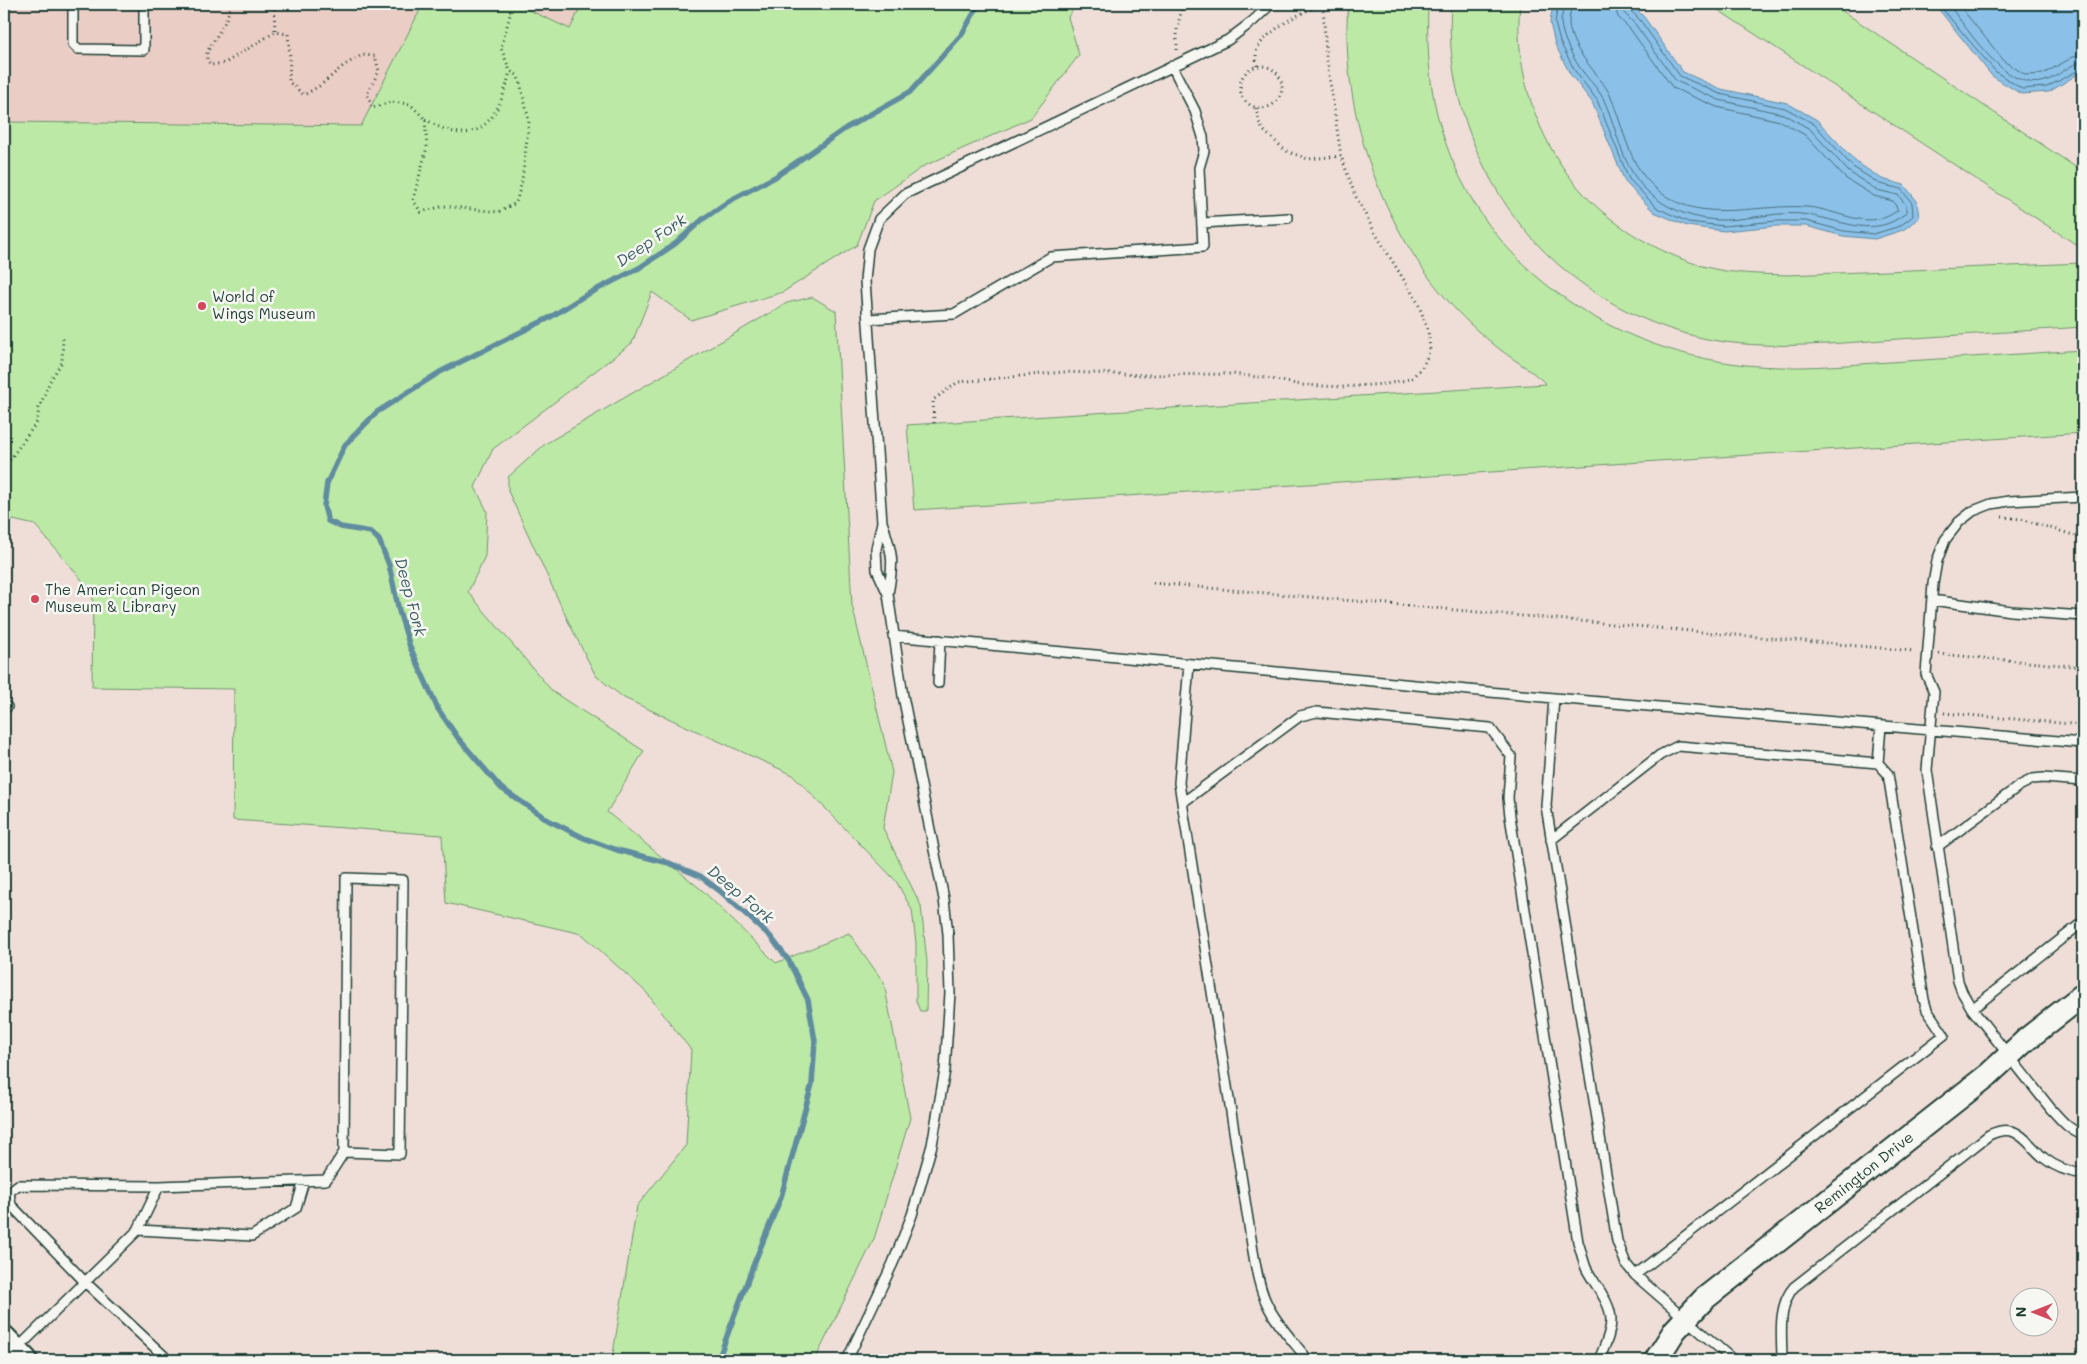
<svg xmlns="http://www.w3.org/2000/svg" width="2087" height="1364" viewBox="0 0 2087 1364" font-family="Mali,sans-serif">
<style>
.built{fill:#eacdc5}
.green{fill:#bde9a6;stroke:#6e936d}
.water{fill:#8bc0e8;stroke:#608ca0}
.lines{fill:none;stroke-linecap:round;stroke-linejoin:round}
.shore{stroke:#4a717c;stroke-width:1}
.stream{stroke:#608ca0;stroke-width:5.5}
.service-casing{stroke:#1f3d34;stroke-width:12}
.tertiary-casing{stroke:#1f3d34;stroke-width:26}
.path{stroke:#1f3d34;stroke-width:3;stroke-dasharray:1 4;stroke-linecap:butt}
.service{stroke:#f6f6f2;stroke-width:9}
.tertiary{stroke:#f6f6f2;stroke-width:22}
.poi-dot{fill:#d1495b;stroke:#f6f6f2;stroke-width:2}
.labels{text-anchor:middle;stroke-width:5;stroke-linejoin:round;paint-order:stroke}
.poi-label{font-size:15px;fill:#1f3d34;stroke:#f6f6f2;text-anchor:start}
.street-label{font-size:15px;fill:#1f3d34;stroke:#f6f6f2}
.water-label{font-size:16px;font-style:italic;fill:#3a5e61;stroke:#f6f6f2}
</style>
<rect width="100%" height="100%" fill="#efded8"/>
<filter id="ink" filterUnits="userSpaceOnUse"><feTurbulence type="fractalNoise" baseFrequency=".02" numOctaves="2"/><feDisplacementMap in="SourceGraphic" scale="10" xChannelSelector="R" yChannelSelector="G"/><feConvolveMatrix kernelMatrix="1 2 1 2 8 2 1 2 1" color-interpolation-filters="sRGB"/></filter>
<g filter="url(#ink)">
<path class="built" d="M 4,4 L 777,4 L 721,149 L 4,185 Z"/>
<path class="green" d="M 423,4 L 516,4 L 570,29 L 582,4 L 1077,4 L 1068,17 L 1079,55 L 1031,118 L 924,166 L 874,201 L 857,245 L 783,292 L 691,320 L 652,292 L 632,343 L 493,449 L 475,487 L 487,511 L 485,556 L 468,592 L 553,692 L 644,751 L 607,812 L 703,891 L 776,963 L 849,933 L 884,983 L 910,1118 L 874,1239 L 815,1360 L 612,1360 L 637,1206 L 686,1145 L 691,1050 L 646,992 L 582,934 L 446,903 L 442,835 L 233,820 L 234,689 L 92,687 L 93,593 L 35,525 L 4,518 L 4,122 L 361,126 Z
M 1348,4 L 1428,4 C 1427,36 1428,68 1434,100 C 1464,252 1596,349 1746,365 C 1794,370 1843,365 1890,362 C 1955,358 2019,354 2083,350 L 2083,433 L 914,510 L 907,425 L 1546,384 C 1530,368 1509,358 1492,343 C 1477,331 1461,316 1448,301 C 1379,222 1340,108 1348,4 Z
M 1451,4 L 1520,4 C 1513,70 1538,144 1583,193 C 1611,224 1651,248 1690,262 C 1722,274 1755,274 1788,275 L 2083,263 L 2083,327 C 2022,331 1960,335 1898,339 C 1839,343 1777,350 1718,341 C 1628,326 1544,270 1498,192 C 1464,135 1446,71 1451,4 Z
M 1709,4 L 1832,4 L 2083,172 L 2083,249 Z
M 812,297 L 836,311 L 852,605 L 892,772 L 883,828 L 921,906 L 927,962 L 926,1011 L 920,1011 L 916,1001 L 916,943 L 912,910 L 896,881 L 793,775 L 624,698 L 596,676 L 569,623 L 508,491 L 508,477 L 545,444 L 787,303 Z"/>
<path class="water" d="M 1553,4 L 1631,4 L 1644,17 L 1683,72 L 1721,89 L 1787,103 L 1817,120 L 1856,162 L 1882,179 L 1904,185 L 1917,201 L 1919,218 L 1903,230 L 1875,239 L 1843,236 L 1806,226 L 1776,226 L 1724,231 L 1687,226 L 1654,212 L 1625,182 L 1592,102 L 1570,74 L 1555,44 L 1550,23 Z
M 1931,4 L 2083,4 L 2083,71 L 2049,92 L 2021,94 L 1992,76 L 1940,11 Z"/>
<g class="lines">
<path class="shore" d="M 1558,4 L 1555,23 L 1560,42 L 1575,71 L 1597,100 L 1629,179 L 1657,208 L 1688,222 L 1724,226 L 1776,221 L 1806,221 L 1844,231 L 1874,234 L 1900,226 L 1913,216 L 1912,203 L 1901,189 L 1880,184 L 1853,167 L 1814,124 L 1785,108 L 1720,94 L 1680,76 L 1640,20 L 1629,9 L 1627,4
M 1564,4 C 1564,10 1561,16 1561,22 C 1562,37 1572,56 1580,68 C 1587,78 1597,87 1603,98 C 1615,123 1619,152 1634,175 C 1653,205 1691,221 1726,220 C 1753,219 1782,210 1809,215 C 1844,221 1874,239 1906,213 L 1906,205 L 1898,195 L 1877,190 L 1849,172 L 1810,129 L 1783,114 L 1719,100 L 1676,81 L 1635,24 L 1624,13 L 1621,4
M 1572,4 C 1571,10 1569,16 1569,23 C 1571,52 1599,72 1610,95 C 1620,117 1627,153 1641,172 C 1685,232 1746,203 1807,207 C 1837,209 1870,233 1898,210 L 1893,201 L 1874,196 L 1845,178 L 1805,135 L 1780,121 L 1717,107 L 1673,88 L 1630,29 L 1618,17 L 1614,4
M 1938,4 L 1996,72 L 2022,89 L 2047,87 L 2083,68
M 1948,4 C 1969,30 2006,93 2045,81 C 2059,77 2069,63 2083,62
M 1958,4 L 2005,62 L 2026,75 L 2043,74 L 2073,57 L 2083,55"/>
<path class="stream" d="M 718,1360 L 753,1266 L 781,1197 L 812,1084 L 815,1041 L 808,1000 L 789,961 L 770,936 L 720,891 L 700,876 L 669,863 L 617,850 L 584,838 L 548,820 L 501,788 L 458,738 L 438,709 L 410,647 L 399,611 L 389,565 L 379,540 L 371,532 L 341,527 L 328,521 L 324,506 L 327,483 L 345,445 L 377,412 L 440,372 L 549,318 L 584,296 L 639,268 L 675,244 L 703,219 L 729,201 L 775,177 L 846,128 L 910,92 L 962,34 L 979,4"/>
<g class="service-casing">
<path id="service" d="M 73,4 L 73,44 L 78,49 L 144,50 L 144,4
M 1202,223 L 1288,218
M 868,319 L 954,314 L 1051,257 L 1203,247 L 1199,168 L 1204,151 L 1203,137 L 1195,111 L 1172,66
M 2083,497 L 2009,501 L 1991,504 L 1973,511 L 1959,522 L 1945,540 L 1937,561 L 1933,584 L 1926,674 L 1934,692 L 1927,770 L 1958,981 L 1962,992 L 1972,1009 L 2051,1109 C 2061,1120 2069,1130 2083,1135
M 882,522 C 893,554 894,561 888,594
M 1932,600 L 2011,611 L 2083,616
M 893,636 L 1554,698 L 2083,743
M 1189,665 L 1179,783 L 1253,1251 C 1256,1268 1259,1288 1267,1304 C 1277,1325 1294,1342 1308,1360
M 938,683 L 940,640
M 1554,698 L 1546,806 L 1617,1241 L 1626,1264 L 1635,1275 L 1733,1360
M 4,707 L 7,707
M 1878,763 L 1881,726
M 1182,803 L 1300,716 L 1317,712 L 1490,728 L 1511,756 L 1508,798 L 1510,816 L 1578,1242 C 1581,1251 1583,1260 1586,1268 C 1594,1284 1611,1302 1611,1320 C 1611,1334 1604,1347 1599,1360
M 1551,840 L 1660,755 L 1678,746 L 1878,763 L 1888,774 L 1924,1000 L 1927,1010 L 1944,1035 L 1635,1275
M 1937,847 L 2019,786 L 2033,779 L 2043,778 L 2083,781
M 1972,1009 L 2083,922
M 159,1186 L 18,1185 L 9,1192 L 11,1205 L 85,1282 L 164,1356
M 138,1230 L 252,1236 L 296,1208 L 304,1181
M 16,1350 L 138,1230 L 159,1186 L 326,1180 L 344,1152 L 346,878 L 403,880 L 400,1154 L 344,1152
M 847,1360 L 893,1263 L 912,1215 L 932,1145 L 945,1070 L 950,993 L 948,934 L 944,899 L 903,696 L 888,594 L 877,570 L 876,549 L 882,522 L 865,281 L 868,249 L 879,219 L 905,194 L 1228,40 L 1253,21 L 1271,4
M 1782,1360 C 1782,1336 1777,1306 1794,1287 L 1989,1135 C 2018,1121 2025,1142 2044,1158 C 2055,1167 2069,1172 2083,1174"/>
</g>
<g class="tertiary-casing">
<g id="tertiary">
<path d="M 4,1337 L 26,1360"/>
<path id="s1" d="M 1656,1360 L 1675,1330 L 1704,1299 L 1988,1075 L 2027,1039 L 2083,995"/>
</g>
</g>
<path class="path" d="M 232,4 L 224,24 L 207,52 L 207,60 L 211,65 L 225,63 L 275,32 L 288,34 L 290,58 L 289,82 L 304,95 L 321,85 L 343,66 L 362,55 L 375,56 L 379,71 L 367,94 L 372,108 L 391,102 L 410,104 L 425,119 L 427,147 L 413,200 L 421,212 L 444,206 L 498,212 L 516,203 L 522,181 L 529,121 L 520,82 L 517,75 L 510,71 L 501,48 L 513,4
M 274,4 L 275,32
M 1177,50 L 1177,29 L 1183,4
M1240 87a21 21 0 1 1 42 0a21 21 0 1 1-42 0Z
M 1257,66 C 1256,59 1255,52 1258,47 C 1270,29 1303,10 1323,5
M 1256,108 L 1259,122 L 1263,130 L 1286,151 L 1308,159 L 1341,156
M 425,119 C 477,153 499,120 510,71
M 934,423 L 933,400 L 958,382 L 1063,372 L 1145,375 L 1232,374 L 1266,378 L 1301,385 L 1342,387 L 1386,384 L 1411,379 L 1423,366 L 1430,350 L 1428,330 L 1418,303 L 1374,231 L 1355,195 L 1341,156 L 1326,55 L 1323,4
M 4,468 L 37,422 L 39,408 L 50,381 L 62,362 L 63,337
M 2002,517 L 2021,519 L 2083,538
M 1153,583 L 1915,651
M 1939,654 L 2083,667
M 1944,713 L 2083,725"/>
<use href="#service" class="service"/>
<use href="#tertiary" class="tertiary"/>
</g>
</g>
<g class="poi-dot">
<circle cx="202" cy="306" r="5"/>
<circle cx="35" cy="599" r="5"/>
</g>
<g class="labels">
<g class="poi-label">
<text x="212" y="302">World of<tspan x="212" dy="17">Wings Museum</tspan></text>
<text x="45" y="595">The American Pigeon<tspan x="45" dy="17">Museum &amp; Library</tspan></text>
</g>
<g class="street-label">
<text dy="5" stroke="none"><textPath href="#s1" startOffset="282">Remington Drive</textPath></text>
</g>
<g class="water-label">
<text transform="translate(651 240) rotate(-34)" y="6">Deep Fork</text>
<text transform="translate(411 597) rotate(75)" y="6">Deep Fork</text>
<text transform="translate(741 894) rotate(40)" y="6">Deep Fork</text>
</g>
</g>
<rect width="2087" height="1364" fill="none" stroke="#f6f6f2" stroke-width="20"/>
<rect x="10" y="10" width="2067" height="1344" fill="none" stroke="#1f3d34" stroke-width="2" filter="url(#ink)"/>
<g transform="translate(2034 1312) rotate(270)"><circle r="24" fill="#f6f6f2" stroke="#a0aca6"/>
<path d="M0-4L9 19L0 12L-9 19Z" fill="#d1495b"/>
<text y="-8" font-size="14" font-weight="bold" text-anchor="middle" fill="#1f3d34">N</text>
</g>
</svg>
